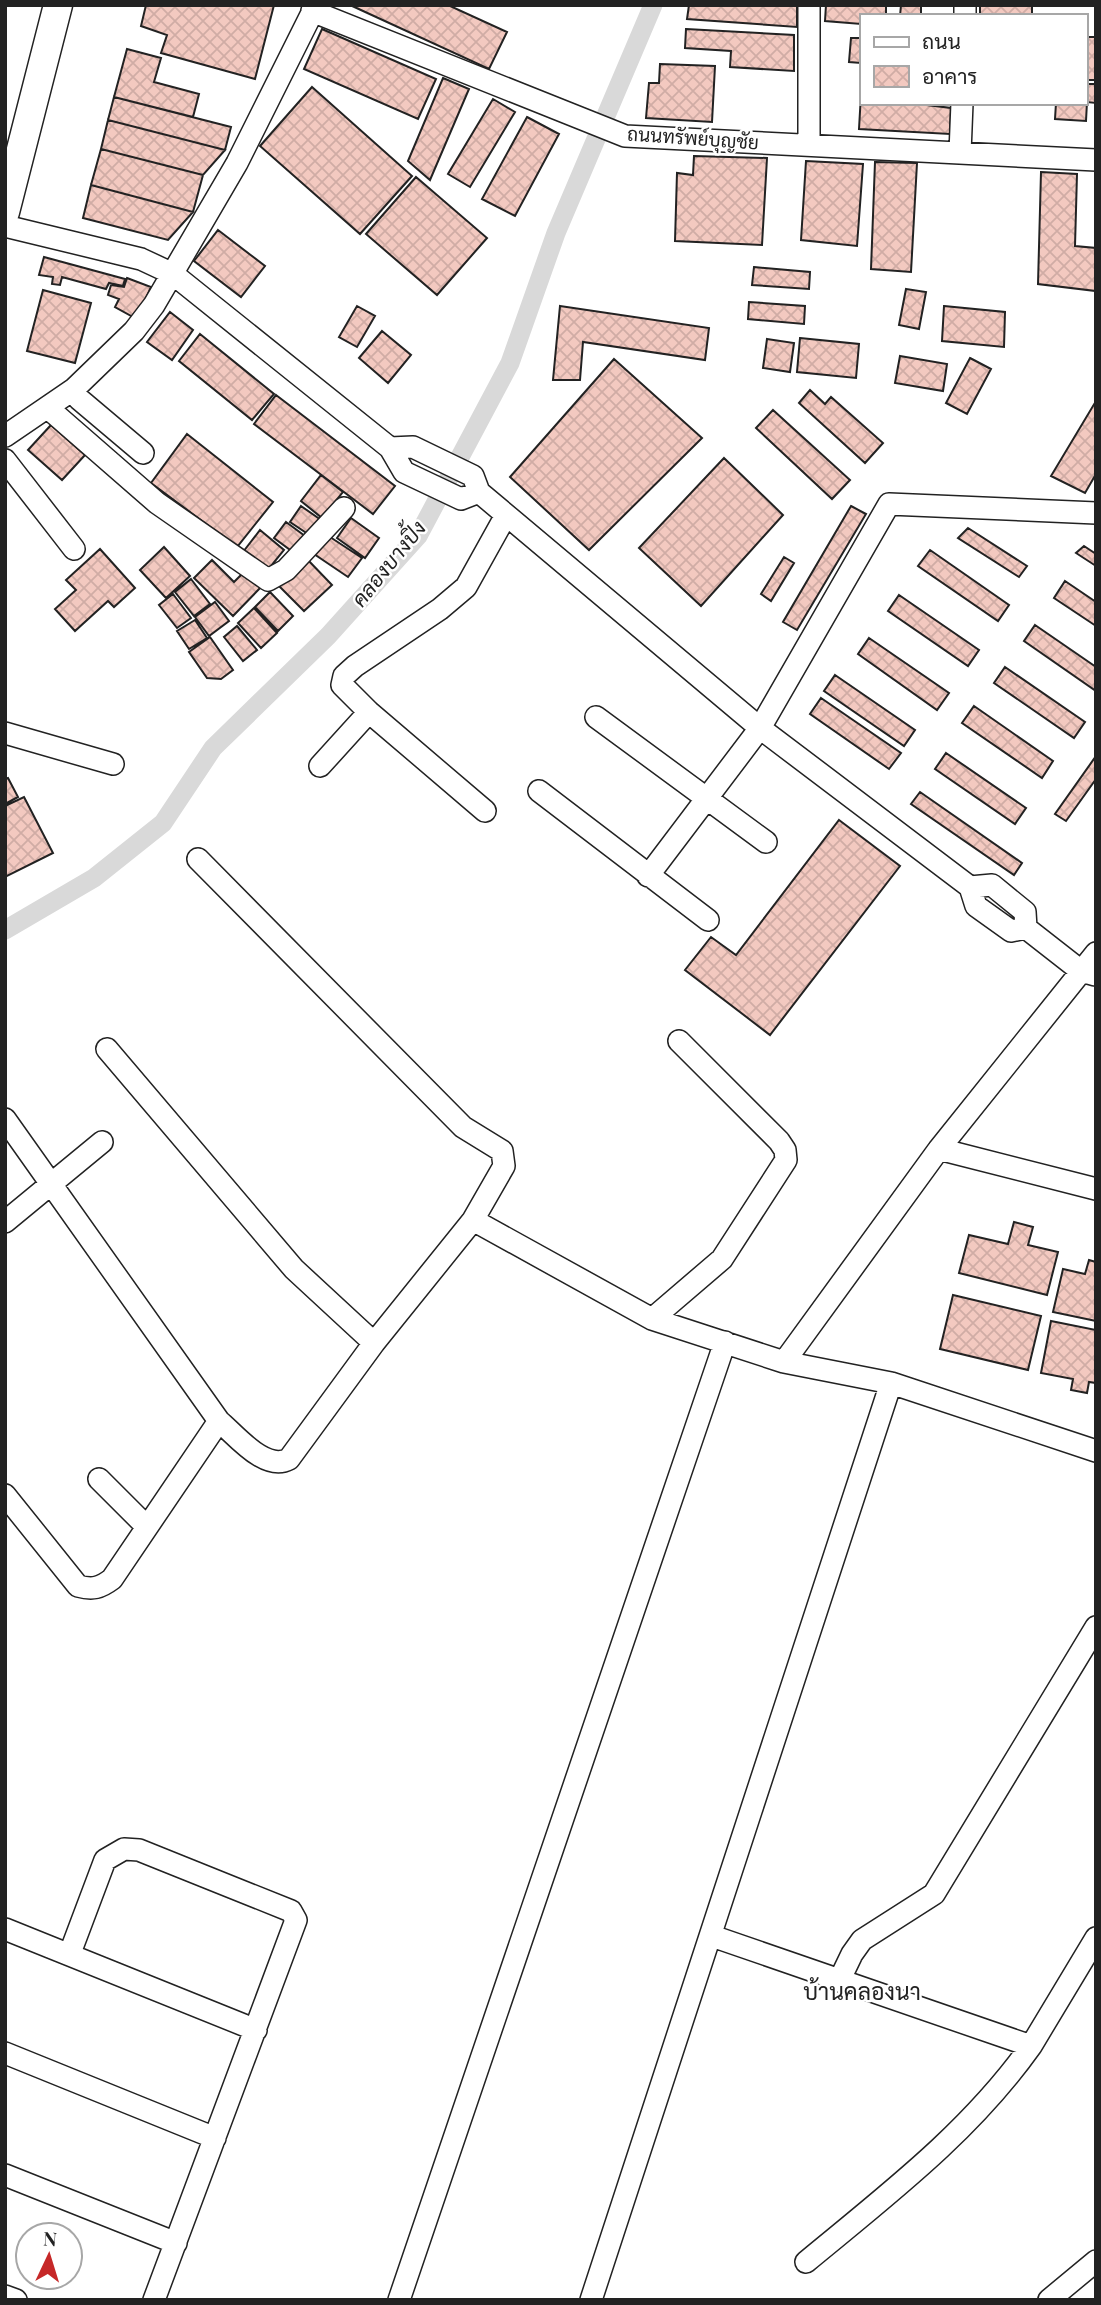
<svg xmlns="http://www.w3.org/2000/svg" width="1101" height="2305" viewBox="0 0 1101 2305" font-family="'Playfair Display',Sarabun,serif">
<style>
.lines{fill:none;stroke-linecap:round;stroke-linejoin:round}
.canal{stroke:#d9d9d9;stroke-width:19}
.building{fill:url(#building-cross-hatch);stroke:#222;stroke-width:2}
.minor-casing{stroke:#222;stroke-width:24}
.major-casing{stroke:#222;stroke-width:31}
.minor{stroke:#fff;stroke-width:21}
.major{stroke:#fff;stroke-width:28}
.labels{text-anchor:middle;stroke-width:5;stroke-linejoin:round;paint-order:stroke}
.street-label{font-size:19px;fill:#222;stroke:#fff}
.water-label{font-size:21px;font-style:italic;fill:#222;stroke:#fff}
.quarter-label{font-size:23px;fill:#222;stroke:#fff}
</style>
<defs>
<pattern id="building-cross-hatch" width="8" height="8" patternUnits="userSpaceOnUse" patternTransform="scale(1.75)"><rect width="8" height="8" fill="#f3c9c0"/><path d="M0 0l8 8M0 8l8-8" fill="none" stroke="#d0aca5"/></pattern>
</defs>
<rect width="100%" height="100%" fill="#fff"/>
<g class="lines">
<path class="canal" d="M 5,930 L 94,878 L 163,823 L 213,748 L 328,636 L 418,536 L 510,363 L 556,233 L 653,5"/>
</g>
<path class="building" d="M 146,5 L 274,5 L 255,79 L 161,53 L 167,35 L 141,26 Z
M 350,5 L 448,5 L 507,32 L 489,69 Z
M 689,5 L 797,5 L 797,27 L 687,19 Z
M 826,5 L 886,5 L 886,16 L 861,16 L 861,24 L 825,21 Z
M 901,5 L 921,5 L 921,16 L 900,16 Z
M 980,5 L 1032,5 L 1032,16 L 980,16 Z
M 322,29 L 436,79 L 418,119 L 304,69 Z
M 686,29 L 794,35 L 794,71 L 730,67 L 731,51 L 685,48 Z
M 1085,37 L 1096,37 L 1096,80 L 1085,80 Z
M 851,38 L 861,38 L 861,63 L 849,62 Z
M 127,49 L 161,58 L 154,82 L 199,94 L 193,117 L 114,97 Z
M 660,64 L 715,66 L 712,122 L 646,118 L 649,83 L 659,83 Z
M 443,78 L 469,89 L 430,180 L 408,161 Z
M 1085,84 L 1096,84 L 1096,103 L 1087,102 L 1086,121 L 1055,119 L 1056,103 L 1085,103 Z
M 312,87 L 412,176 L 360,234 L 260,146 Z
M 861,94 L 861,103 L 910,103 L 951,108 L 950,134 L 859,129 Z
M 114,97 L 231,127 L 225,150 L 108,120 Z
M 493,99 L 515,112 L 470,187 L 448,174 Z
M 527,117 L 559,134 L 515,216 L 482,199 Z
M 108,120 L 225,150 L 203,175 L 101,149 Z
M 101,149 L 203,175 L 193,212 L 91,185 Z
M 694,156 L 767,158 L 762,245 L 675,241 L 677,173 L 693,175 Z
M 806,161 L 863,164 L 857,246 L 801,240 Z
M 875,162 L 917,163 L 911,272 L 871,269 Z
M 1041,172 L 1077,174 L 1075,246 L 1096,248 L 1096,291 L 1038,284 Z
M 416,177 L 487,238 L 437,295 L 366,234 Z
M 91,185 L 193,212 L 168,240 L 83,218 Z
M 218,230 L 265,266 L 241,297 L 194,261 Z
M 44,257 L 125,279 L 123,286 L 109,283 L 106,289 L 62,277 L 60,285 L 52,284 L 53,277 L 39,275 Z
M 754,267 L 810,272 L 809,289 L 752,285 Z
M 127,278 L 151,287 L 144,303 L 133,317 L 115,307 L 119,299 L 108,295 L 111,285 L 124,287 Z
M 906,289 L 926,292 L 919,329 L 899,325 Z
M 43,290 L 91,303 L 75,363 L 27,351 Z
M 749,302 L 805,306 L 804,324 L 748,319 Z
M 357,306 L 375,316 L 357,347 L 339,337 Z
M 560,306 L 709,328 L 705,360 L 583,342 L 580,380 L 553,380 Z
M 944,306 L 1005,312 L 1004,347 L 942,341 Z
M 170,312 L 193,330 L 172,360 L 147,342 Z
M 382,331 L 411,355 L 388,383 L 359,358 Z
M 200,334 L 274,394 L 252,420 L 179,361 Z
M 800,338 L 859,344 L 856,378 L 797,372 Z
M 767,339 L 794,343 L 790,372 L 763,368 Z
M 900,356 L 947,364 L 943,391 L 895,383 Z
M 970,358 L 991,369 L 967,414 L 946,403 Z
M 614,359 L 702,438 L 589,550 L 510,477 Z
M 810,390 L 825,404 L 831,397 L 883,443 L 865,463 L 799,403 Z
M 276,395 L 395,486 L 373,514 L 254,424 Z
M 1096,401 L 1096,474 L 1085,493 L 1051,476 Z
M 773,410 L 850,480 L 832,499 L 756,428 Z
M 51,425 L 85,455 L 62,480 L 28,450 Z
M 187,434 L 273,502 L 237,547 L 151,483 Z
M 724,458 L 783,515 L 701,606 L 639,548 Z
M 321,475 L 343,492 L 322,518 L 301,501 Z
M 301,506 L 321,520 L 311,536 L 290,522 Z
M 851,506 L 866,514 L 797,630 L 783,622 Z
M 351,518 L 379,538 L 365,558 L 337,538 Z
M 286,522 L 309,539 L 297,555 L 274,538 Z
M 968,528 L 1027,566 L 1019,577 L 958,538 Z
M 260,530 L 284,550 L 267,571 L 243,552 Z
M 327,535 L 362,558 L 348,577 L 314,554 Z
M 1084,546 L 1096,554 L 1096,566 L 1076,553 Z
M 164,547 L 190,576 L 166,598 L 140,570 Z
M 100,549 L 135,588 L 114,607 L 108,601 L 75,631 L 55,609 L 76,590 L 66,580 Z
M 930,550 L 1009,605 L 998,621 L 918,566 Z
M 784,557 L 794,563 L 771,601 L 761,594 Z
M 306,558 L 332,585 L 304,611 L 278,585 Z
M 212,560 L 234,582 L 246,570 L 262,586 L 233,616 L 194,578 Z
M 191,579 L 210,604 L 194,616 L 175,592 Z
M 1065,581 L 1096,602 L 1096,626 L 1054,598 Z
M 270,592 L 293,616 L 278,631 L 255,607 Z
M 173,594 L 191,618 L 177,628 L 159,605 Z
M 899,595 L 979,650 L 968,666 L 888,611 Z
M 215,602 L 229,621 L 209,636 L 195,617 Z
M 254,608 L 277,633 L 261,648 L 238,623 Z
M 195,620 L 207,638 L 189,649 L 177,631 Z
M 1035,625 L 1096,667 L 1096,691 L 1024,641 Z
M 237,626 L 257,650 L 243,661 L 224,637 Z
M 210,637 L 233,670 L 221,679 L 207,678 L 189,652 Z
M 869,638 L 949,693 L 937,710 L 858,654 Z
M 1005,667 L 1085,722 L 1074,738 L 994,683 Z
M 835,675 L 915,730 L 904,746 L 824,691 Z
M 821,698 L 901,753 L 889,769 L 810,714 Z
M 974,706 L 1053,761 L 1042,778 L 962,723 Z
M 946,753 L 1026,808 L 1015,824 L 935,769 Z
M 1096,756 L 1096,779 L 1066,821 L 1055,814 Z
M 8,778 L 18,797 L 5,804 L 5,779 Z
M 920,792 L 1022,863 L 1014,875 L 911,804 Z
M 24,797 L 53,853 L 5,877 L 5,806 Z
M 839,820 L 900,866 L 770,1035 L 685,970 L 711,937 L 736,955 Z
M 1014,1222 L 1033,1227 L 1028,1245 L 1058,1252 L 1047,1295 L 959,1273 L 969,1235 L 1008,1244 Z
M 1089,1260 L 1096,1262 L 1096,1321 L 1053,1312 L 1063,1269 L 1085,1274 Z
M 953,1295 L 1041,1316 L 1028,1370 L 940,1349 Z
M 1051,1321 L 1096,1330 L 1096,1383 L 1089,1382 L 1087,1393 L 1071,1390 L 1073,1379 L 1041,1373 Z"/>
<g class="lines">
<g class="minor-casing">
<path id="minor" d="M 312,11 L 625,136 L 1096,160
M 965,16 L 965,5
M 809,145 L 809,5
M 960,153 L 962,103
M 5,226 L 141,259 L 173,274 L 390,448 L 404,472 L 461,499 L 479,492
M 74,389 L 79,399 L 143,453
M 48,408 L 157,503 L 268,580 L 286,570 L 344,508
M 5,436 L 74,389 L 134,331 L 154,305 L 237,163 L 316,5
M 390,448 L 413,447 L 473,476 L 479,492 L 760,728 L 970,887 L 976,906 L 1011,931 L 1026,928
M 5,460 L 74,549
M 596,717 L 766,842
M 5,733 L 113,764
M 320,766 L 369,712
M 539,791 L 708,920
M 485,811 L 369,712 L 342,685 L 344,676 L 355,666 L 440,609 L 466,587 L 506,515
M 648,876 L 760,728 L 889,504 L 1096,513
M 970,887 L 992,885 L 1025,912 L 1026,928 L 1081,971 L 1095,975
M 107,1049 L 294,1269 L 374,1343
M 5,1119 L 219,1421 C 236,1435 265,1472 289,1459 L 374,1343 L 473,1220 L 504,1166 L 502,1151 L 463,1127 L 198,859
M 939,1149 L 1096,1189
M 473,1220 L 652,1319 L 784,1362 L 891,1383 L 1096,1451
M 5,1222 L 102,1142
M 652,1319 L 722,1259 L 786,1160 L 785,1150 L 779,1141 L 679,1041
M 784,1362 L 939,1149 L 1096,953
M 99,1479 L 147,1527
M 5,1495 L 78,1586 C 93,1590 100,1588 112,1579 L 219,1421
M 5,1929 L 256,2030
M 712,1936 L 1031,2046 L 1096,1938
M 70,1953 L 105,1860 L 124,1849 L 139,1850 L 291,1911 L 296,1920 L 154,2300
M 839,1981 L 852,1954 L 862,1940 L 934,1894 L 1096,1627
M 5,2053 L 215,2138
M 5,2175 L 176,2243
M 806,2262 C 887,2195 970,2132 1031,2046
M 5,2296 L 16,2300
M 399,2300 L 725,1342
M 591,2300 L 891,1383
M 1049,2300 L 1096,2261"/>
</g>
<g class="major-casing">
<path id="major" d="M 5,212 L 58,5"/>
</g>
<use href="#minor" class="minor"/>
<use href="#major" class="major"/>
</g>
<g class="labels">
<g class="street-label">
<text transform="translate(693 138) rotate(4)" y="7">ถนนทรัพย์บุญชัย</text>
</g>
<g class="water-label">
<text transform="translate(389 564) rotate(-51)" y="7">คลองบางปิ้ง</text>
</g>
<g class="quarter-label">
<text x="862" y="2000">บ้านคลองนา</text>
</g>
</g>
<rect width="1101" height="2305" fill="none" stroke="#222222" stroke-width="14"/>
<rect x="860" y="14" width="228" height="91" fill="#ffffff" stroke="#a7a7a7" stroke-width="2"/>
<rect x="874" y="37" width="35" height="10" fill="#ffffff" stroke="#a7a7a7" stroke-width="2"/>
<text x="922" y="49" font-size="21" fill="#222222">ถนน</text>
<rect x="874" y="66" width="35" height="21" fill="url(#building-cross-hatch)" stroke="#a7a7a7" stroke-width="2"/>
<text x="922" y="84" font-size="21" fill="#222222">อาคาร</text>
<g transform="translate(49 2256) rotate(4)"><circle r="33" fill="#ffffff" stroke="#a7a7a7" stroke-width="2"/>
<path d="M0-5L12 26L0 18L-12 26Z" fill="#c62828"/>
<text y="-10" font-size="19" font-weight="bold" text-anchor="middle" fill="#222222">N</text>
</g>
</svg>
